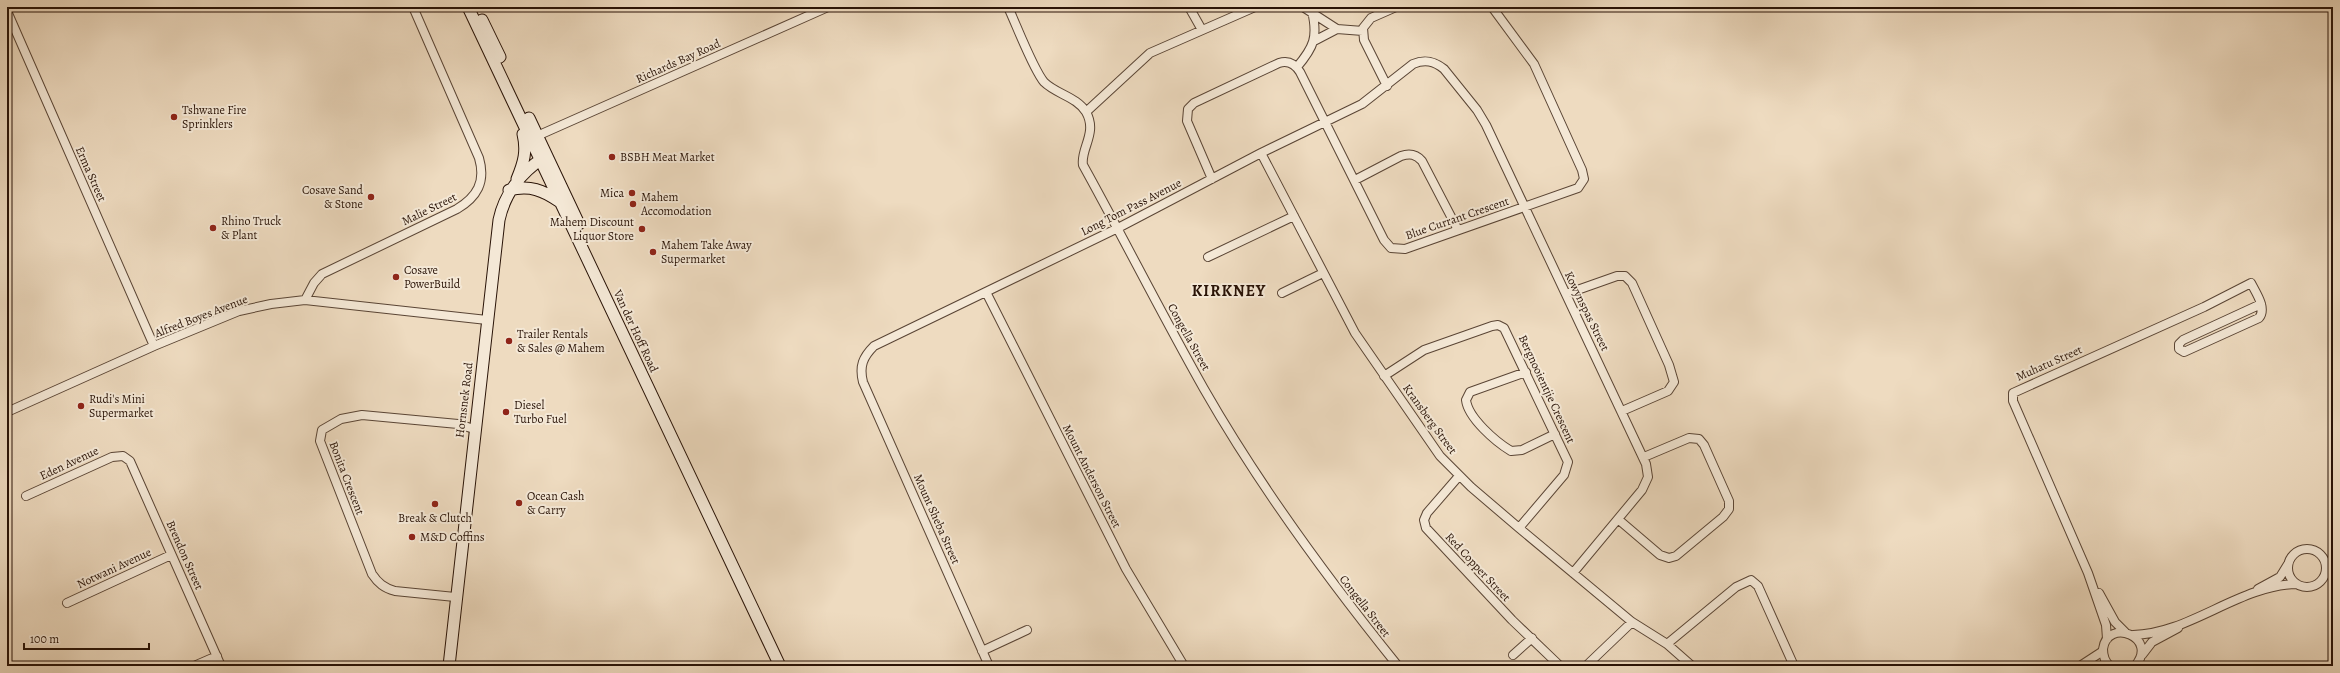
<svg xmlns="http://www.w3.org/2000/svg" width="2340" height="673" viewBox="0 0 2340 673" font-family="Alegreya,serif">
<style>
.lines{fill:none;stroke-linecap:round;stroke-linejoin:round}
.street-casing{stroke:#5a4535;stroke-width:10}
.secondary-casing{stroke:#291307;stroke-width:13}
.street{stroke:#f4e8d6;stroke-width:8}
.secondary{stroke:#f4e8d6;stroke-width:11}
.poi-dot{fill:#8f2418;stroke:#f4e8d6;stroke-width:1.5}
.labels{text-anchor:middle;stroke-width:4;stroke-linejoin:round;paint-order:stroke}
.street-label{font-size:12px;fill:#291307;stroke:#f4e8d6}
.poi-label{font-size:12px;fill:#291307;stroke:#f4e8d6;text-anchor:start}
.district-label{font-size:16px;font-weight:bold;letter-spacing:1px;fill:#291307;stroke:#f4e8d6}
</style>
<rect width="100%" height="100%" fill="#eedbc0"/>
<filter id="stains"><feTurbulence type="fractalNoise" baseFrequency=".005" numOctaves="4"/><feColorMatrix values="0 0 0 0 .2 0 0 0 0 .09 0 0 0 0 .02 0 0 0 .5 -.17"/></filter>
<radialGradient id="worn" r=".72"><stop offset=".6" stop-color="#630" stop-opacity="0"/><stop offset="1" stop-color="#630" stop-opacity=".3"/></radialGradient>
<g class="lines">
<g class="street-casing">
<path id="street" d="M 1008,7 C 1016,24 1033,69 1044,82 C 1056,94 1077,97 1086,112 C 1098,133 1080,149 1083,165 C 1124,239 1162,315 1204,389 C 1260,487 1327,578 1398,666
M 1189,7 L 1202,30
M 1303,7 L 1337,29 L 1363,31
M 7,11 L 154,346
M 1314,41 L 1337,29
M 1297,67 C 1314,47 1318,37 1312,11
M 1387,86 L 1364,40 L 1363,28 L 1371,18 L 1396,7
M 1086,112 L 1150,53 L 1255,7
M 537,136 L 828,7
M 1261,153 L 1355,333 L 1440,456 L 1471,487 L 1519,528 L 1632,622 L 1667,644 L 1692,666
M 1212,179 L 1187,121 L 1188,109 L 1194,103 L 1279,63 C 1288,60 1295,64 1300,72 L 1384,240 L 1391,248 L 1405,249 L 1578,188 L 1584,179 L 1582,170 L 1534,64 L 1492,7
M 1355,180 L 1401,156 C 1410,153 1416,154 1422,161 L 1458,230
M 1208,257 L 1294,216
M 986,292 L 1126,569 L 1184,666
M 1282,293 L 1323,273
M 1566,294 L 1617,276 L 1625,276 L 1632,283 L 1669,365 L 1674,382 L 1668,391 L 1622,411
M 305,300 L 314,283 L 322,274 L 457,209 C 477,197 486,182 479,158 L 413,7
M 1526,372 L 1470,392 L 1466,400 C 1468,418 1496,442 1511,451 L 1522,450 L 1555,434
M 1384,376 L 1424,350 L 1492,326 L 1498,325 L 1504,328 L 1568,462 L 1564,475 L 1519,528
M 7,412 L 154,346 L 239,311 L 271,304 L 305,300 L 487,320
M 1459,476 L 1427,513 L 1424,520 L 1426,528 L 1512,620 L 1560,666
M 26,496 L 112,457 L 123,456 L 130,461 L 221,666
M 1619,520 L 1660,555 L 1669,558 L 1676,556 L 1723,517 L 1729,509 L 1729,501 L 1704,445 L 1699,439 L 1689,438 L 1644,457
M2288 568a19 19 0 1 1 38 0a19 19 0 1 1-38 0Z
M 2258,589 L 2280,577 L 2288,564
M 2099,593 L 2115,622 L 2125,632
M 455,597 L 395,591 C 384,588 378,583 372,574 L 320,441 L 322,430 L 341,419 L 362,415 L 458,424 L 474,429
M 67,603 L 171,555
M 2133,635 C 2190,634 2239,585 2297,584
M 2107,639 L 2106,625 L 2088,573 L 2013,401 L 2013,393 L 2204,307 L 2251,283 C 2256,293 2267,308 2259,318 L 2184,352 L 2179,349 L 2179,344 L 2183,340 L 2261,304
M 1667,644 L 1736,587 L 1751,580 L 1758,586 L 1794,666
M 982,651 L 1027,630
M 1513,655 L 1532,638
M 2142,655 L 2152,642 L 2178,628
M 194,666 L 217,656
M 989,666 L 863,382 C 859,366 863,357 874,346 L 1118,228 L 1261,153 L 1362,104 L 1413,64 C 1425,59 1434,61 1444,69 L 1477,110 L 1486,125 L 1646,464 L 1648,477 L 1642,490 L 1573,573
M 1586,666 L 1632,622
M 2080,666 L 2103,651
M 2110,666 C 2105,662 2103,656 2103,649 C 2107,617 2160,637 2135,666"/>
</g>
<g class="secondary-casing">
<path id="secondary" d="M 468,7 L 780,666
M 482,20 L 500,57
M 529,118 L 579,224
M 517,179 C 524,162 527,151 523,134
M 509,190 C 530,185 543,190 560,202
M 449,666 L 499,220 C 505,192 521,173 544,157"/>
</g>
<use href="#street" class="street"/>
<use href="#secondary" class="secondary"/>
</g>
<g class="poi-dot">
<circle cx="174" cy="117" r="4"/>
<circle cx="612" cy="157" r="4"/>
<circle cx="632" cy="193" r="4"/>
<circle cx="371" cy="197" r="4"/>
<circle cx="633" cy="204" r="4"/>
<circle cx="213" cy="228" r="4"/>
<circle cx="642" cy="229" r="4"/>
<circle cx="653" cy="252" r="4"/>
<circle cx="396" cy="277" r="4"/>
<circle cx="509" cy="341" r="4"/>
<circle cx="81" cy="406" r="4"/>
<circle cx="506" cy="412" r="4"/>
<circle cx="519" cy="503" r="4"/>
<circle cx="435" cy="504" r="4"/>
<circle cx="412" cy="537" r="4"/>
</g>
<g class="labels">
<g class="street-label">
<text transform="translate(678 61) rotate(-24)" y="4">Richards Bay Road</text>
<text transform="translate(91 174) rotate(66)" y="4">Erma Street</text>
<text transform="translate(1131 207) rotate(-27)" y="4">Long Tom Pass Avenue</text>
<text transform="translate(429 209) rotate(-26)" y="4">Malie Street</text>
<text transform="translate(1457 218) rotate(-19)" y="4">Blue Currant Crescent</text>
<text transform="translate(1587 311) rotate(64)" y="4">Kowynspas Street</text>
<text transform="translate(201 316) rotate(-21)" y="4">Alfred Boyes Avenue</text>
<text transform="translate(636 331) rotate(65)" y="4">Van der Hoff Road</text>
<text transform="translate(1189 337) rotate(61)" y="4">Congella Street</text>
<text transform="translate(2049 363) rotate(-24)" y="4">Muhatu Street</text>
<text transform="translate(1547 389) rotate(65)" y="4">Bergnooientjie Crescent</text>
<text transform="translate(464 400) rotate(-83)" y="4">Hornsnek Road</text>
<text transform="translate(1430 419) rotate(54)" y="4">Kransberg Street</text>
<text transform="translate(69 463) rotate(-25)" y="4">Eden Avenue</text>
<text transform="translate(1092 476) rotate(63)" y="4">Mount Anderson Street</text>
<text transform="translate(347 478) rotate(69)" y="4">Bonita Crescent</text>
<text transform="translate(937 519) rotate(66)" y="4">Mount Sheba Street</text>
<text transform="translate(185 555) rotate(66)" y="4">Brendon Street</text>
<text transform="translate(1478 567) rotate(47)" y="4">Red Copper Street</text>
<text transform="translate(114 568) rotate(-25)" y="4">Notwani Avenue</text>
<text transform="translate(1365 606) rotate(52)" y="4">Congella Street</text>
</g>
<g class="poi-label">
<text x="182" y="114">Tshwane Fire<tspan x="182" dy="14">Sprinklers</tspan></text>
<text x="620" y="161">BSBH Meat Market</text>
<text x="363" y="194" text-anchor="end">Cosave Sand<tspan x="363" dy="14">&amp; Stone</tspan></text>
<text x="624" y="197" text-anchor="end">Mica</text>
<text x="641" y="201">Mahem<tspan x="641" dy="14">Accomodation</tspan></text>
<text x="221" y="225">Rhino Truck<tspan x="221" dy="14">&amp; Plant</tspan></text>
<text x="634" y="226" text-anchor="end">Mahem Discount<tspan x="634" dy="14">Liquor Store</tspan></text>
<text x="661" y="249">Mahem Take Away<tspan x="661" dy="14">Supermarket</tspan></text>
<text x="404" y="274">Cosave<tspan x="404" dy="14">PowerBuild</tspan></text>
<text x="517" y="338">Trailer Rentals<tspan x="517" dy="14">&amp; Sales @ Mahem</tspan></text>
<text x="89" y="403">Rudi's Mini<tspan x="89" dy="14">Supermarket</tspan></text>
<text x="514" y="409">Diesel<tspan x="514" dy="14">Turbo Fuel</tspan></text>
<text x="527" y="500">Ocean Cash<tspan x="527" dy="14">&amp; Carry</tspan></text>
<text x="435" y="522" text-anchor="middle">Break &amp; Clutch</text>
<text x="420" y="541">M&amp;D Coffins</text>
</g>
<g class="district-label">
<text x="1229" y="296">KIRKNEY</text>
</g>
</g>
<rect width="2340" height="673" fill="none" stroke="#eedbc0" stroke-width="24"/>
<rect x="8" y="8" width="2324" height="657" fill="none" stroke="#291307" stroke-width="2"/>
<rect x="12" y="12" width="2316" height="649" fill="none" stroke="#291307"/>
<path d="M24 643v6h125v-6" fill="none" stroke="#291307" stroke-width="2"/>
<text x="30" y="643" font-size="12" fill="#291307" stroke="#f4e8d6" stroke-width="3" paint-order="stroke">100 m</text>
<rect width="100%" height="100%" filter="url(#stains)"/>
<rect width="100%" height="100%" fill="url(#worn)"/>
</svg>
